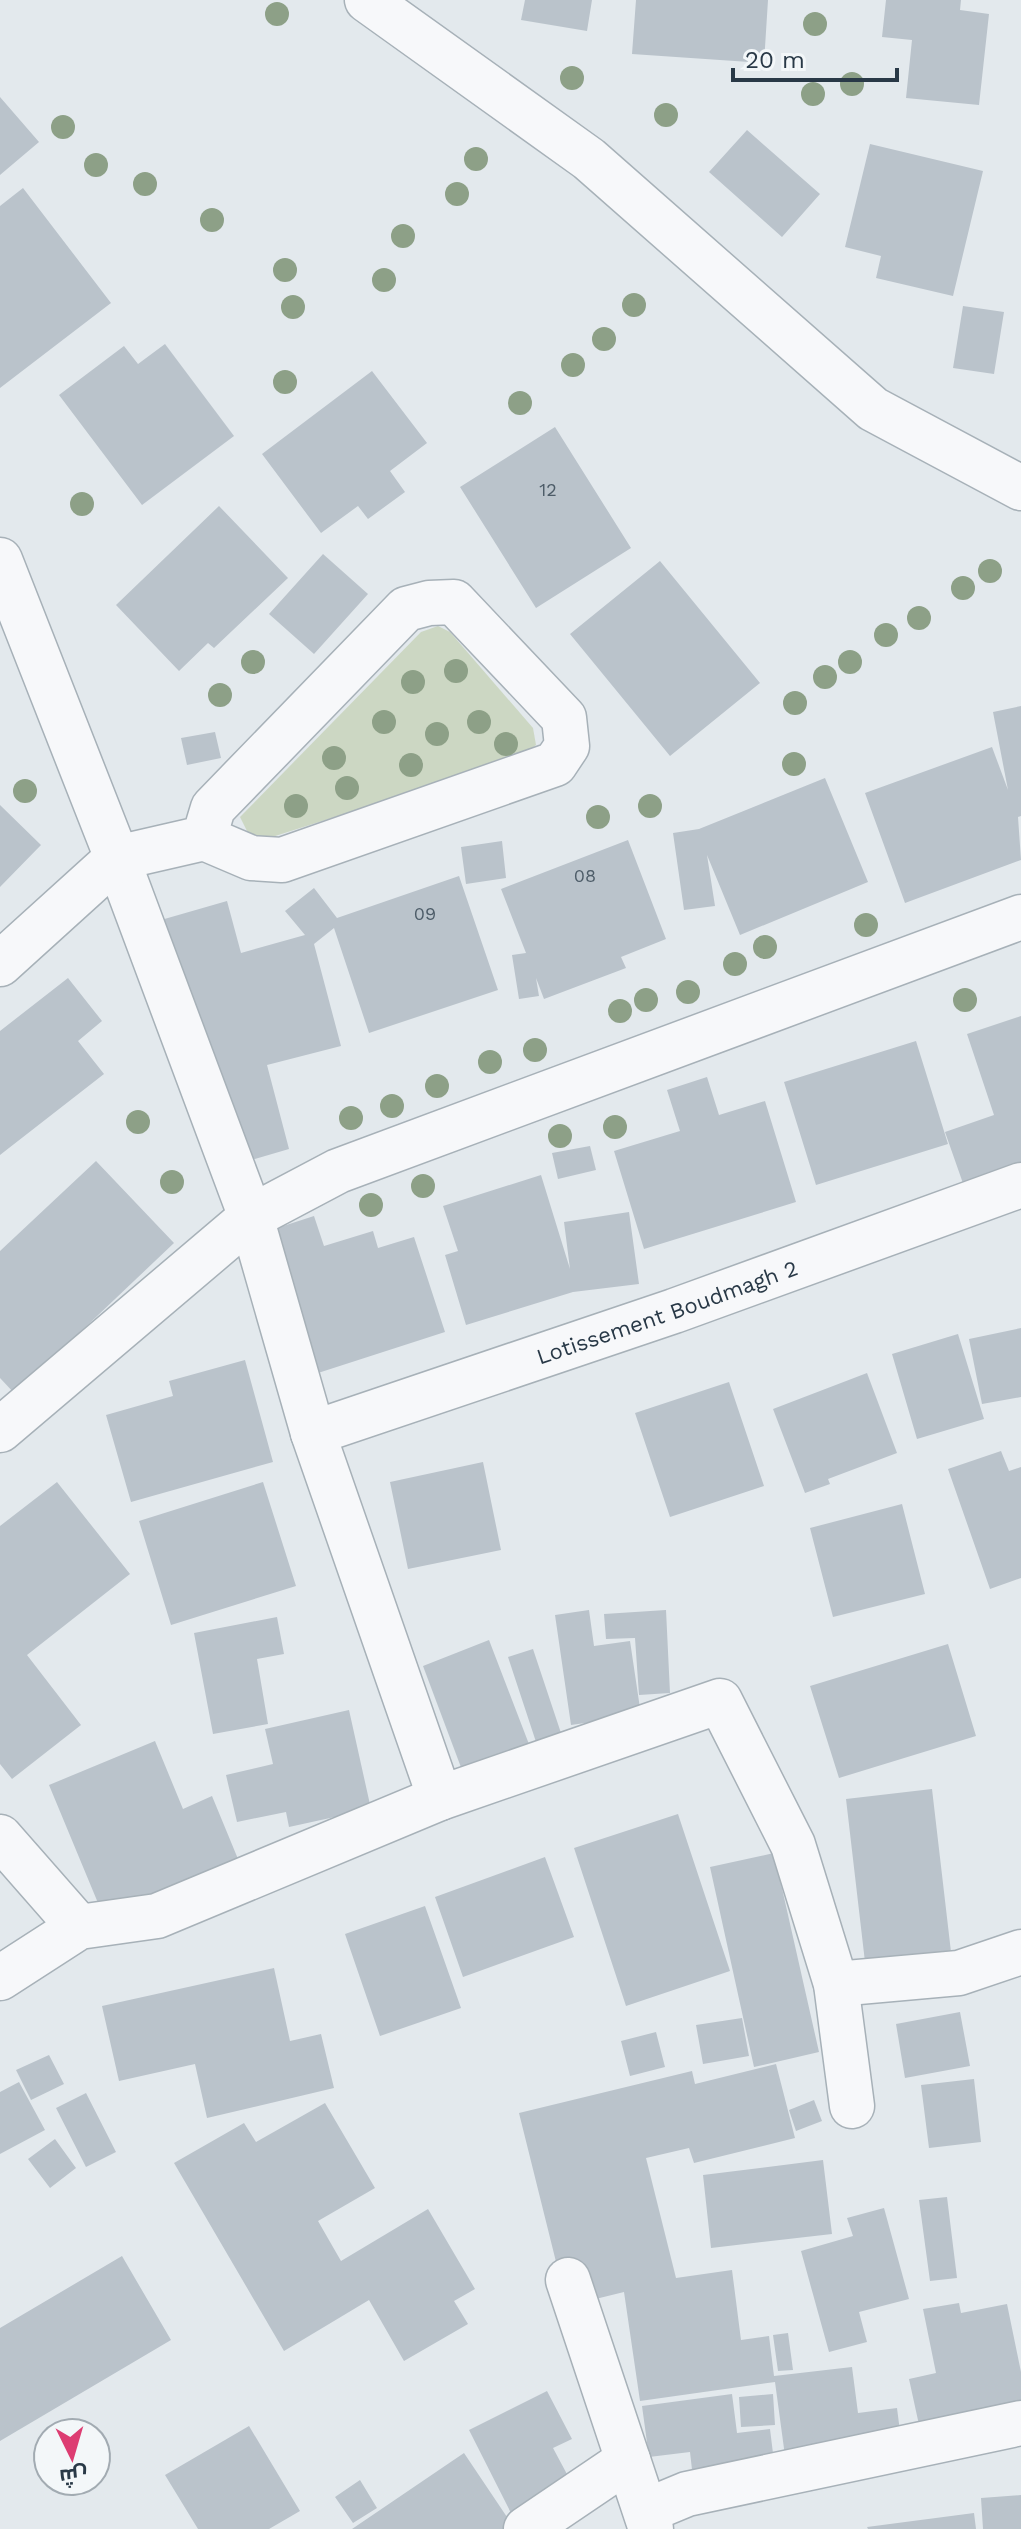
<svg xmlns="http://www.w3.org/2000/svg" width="1021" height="2529" viewBox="0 0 1021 2529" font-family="'Work Sans',Cairo,sans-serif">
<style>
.green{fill:#ccd7c3}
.building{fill:#bac3cb}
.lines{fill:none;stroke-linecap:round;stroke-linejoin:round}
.minor-casing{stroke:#a7b1b8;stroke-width:47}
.minor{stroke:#f7f8fa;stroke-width:44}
.tree{fill:#8da087}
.labels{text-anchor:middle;stroke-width:6;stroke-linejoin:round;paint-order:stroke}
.number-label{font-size:18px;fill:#4d5c68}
.street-label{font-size:22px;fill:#293947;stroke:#f3f7f9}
</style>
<rect width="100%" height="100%" fill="#e3e9ed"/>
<path class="green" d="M 438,626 L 450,632 L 533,728 L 536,745 L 519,758 L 269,838 L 250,837 L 240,817 L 421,632 Z"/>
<path class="building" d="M 525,0 L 592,0 L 587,31 L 521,20 Z
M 636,0 L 768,0 L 764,63 L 632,54 Z
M 886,0 L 961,0 L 960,10 L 989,14 L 979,105 L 906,98 L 912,40 L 882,37 Z
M 0,97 L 39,142 L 0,175 Z
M 747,130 L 820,194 L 782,237 L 709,172 Z
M 870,144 L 983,171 L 953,296 L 876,278 L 881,256 L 845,247 Z
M 23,188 L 111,303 L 0,388 L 0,206 Z
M 963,306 L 1004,312 L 994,374 L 953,368 Z
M 165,344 L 234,436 L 142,505 L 59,395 L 124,346 L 138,364 Z
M 372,371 L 427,443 L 390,471 L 405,492 L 368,519 L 358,506 L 321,533 L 262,454 Z
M 555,427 L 631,548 L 536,608 L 460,487 Z
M 219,506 L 288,578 L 214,648 L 208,643 L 179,671 L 116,605 Z
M 323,554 L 368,594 L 314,654 L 269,614 Z
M 660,561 L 760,683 L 670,756 L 570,634 Z
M 1021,706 L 1021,816 L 1018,817 L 1021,860 L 905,903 L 865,793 L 992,747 L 1008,790 L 993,712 Z
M 215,732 L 221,758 L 187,765 L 181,738 Z
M 825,778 L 868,882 L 740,935 L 707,855 L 715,906 L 684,910 L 673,833 L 699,829 Z
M 0,805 L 41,845 L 0,887 Z
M 628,840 L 666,939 L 621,957 L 626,968 L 544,999 L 536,978 L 539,996 L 519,999 L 512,955 L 526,953 L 501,889 Z
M 502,841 L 506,878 L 466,884 L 461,847 Z
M 459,876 L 498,990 L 369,1033 L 334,928 L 314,944 L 341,1046 L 267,1065 L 289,1149 L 251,1160 L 161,920 L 227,901 L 241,953 L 305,935 L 285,911 L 314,888 L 337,918 Z
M 68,978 L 102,1021 L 78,1041 L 104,1074 L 0,1155 L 0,1031 Z
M 1021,1016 L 1021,1192 L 972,1209 L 945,1132 L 994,1115 L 967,1034 Z
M 916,1041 L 948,1144 L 816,1185 L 784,1082 Z
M 707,1077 L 719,1115 L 765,1101 L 796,1202 L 644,1249 L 614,1151 L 680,1131 L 667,1090 Z
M 590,1146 L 596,1170 L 558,1179 L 552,1153 Z
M 96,1161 L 174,1243 L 15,1394 L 0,1378 L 0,1251 Z
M 541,1175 L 570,1269 L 564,1222 L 629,1212 L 639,1284 L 573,1292 L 466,1325 L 445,1255 L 458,1251 L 443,1206 Z
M 314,1216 L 324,1246 L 373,1231 L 378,1248 L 414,1237 L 445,1332 L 318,1373 L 271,1230 Z
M 1021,1328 L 1021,1397 L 982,1404 L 969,1339 Z
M 958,1334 L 984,1419 L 917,1439 L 892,1354 Z
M 245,1360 L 273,1462 L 131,1502 L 106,1415 L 173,1396 L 169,1381 Z
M 867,1373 L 897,1453 L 828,1479 L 830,1484 L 805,1493 L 773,1409 Z
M 729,1382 L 764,1486 L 670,1517 L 635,1413 Z
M 1001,1451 L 1009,1471 L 1021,1467 L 1021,1578 L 990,1589 L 948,1469 Z
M 483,1462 L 501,1550 L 408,1569 L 390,1482 Z
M 57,1482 L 130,1574 L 27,1655 L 81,1725 L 12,1779 L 0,1764 L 0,1526 Z
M 263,1482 L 296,1586 L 171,1625 L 139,1521 Z
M 902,1504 L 925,1594 L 833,1617 L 810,1528 Z
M 589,1610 L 594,1646 L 630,1641 L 641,1715 L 571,1725 L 555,1615 Z
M 666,1610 L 670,1693 L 639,1695 L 635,1638 L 606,1639 L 604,1614 Z
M 277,1617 L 284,1654 L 257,1659 L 268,1724 L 213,1734 L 194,1633 Z
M 489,1640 L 532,1752 L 465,1778 L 423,1666 Z
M 948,1644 L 976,1736 L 839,1778 L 810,1686 Z
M 533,1649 L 563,1739 L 538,1748 L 508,1657 Z
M 349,1710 L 371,1809 L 289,1827 L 286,1812 L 237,1822 L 226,1775 L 273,1764 L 265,1729 Z
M 155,1741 L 183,1809 L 212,1796 L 238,1859 L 103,1915 L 49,1785 Z
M 932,1789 L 951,1952 L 865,1962 L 846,1799 Z
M 678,1814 L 730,1971 L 626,2006 L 574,1848 Z
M 774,1853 L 819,2052 L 754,2067 L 710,1867 Z
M 545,1857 L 574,1937 L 463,1977 L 435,1897 Z
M 425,1906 L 461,2008 L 380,2036 L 345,1934 Z
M 274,1968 L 290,2041 L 321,2034 L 334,2088 L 207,2118 L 195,2064 L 119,2081 L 102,2006 Z
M 960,2012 L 970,2066 L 905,2078 L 896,2024 Z
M 742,2018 L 749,2056 L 703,2064 L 696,2025 Z
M 656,2032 L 665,2067 L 630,2076 L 621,2041 Z
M 49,2055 L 64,2084 L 31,2100 L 16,2070 Z
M 776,2064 L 795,2138 L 694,2163 L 689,2148 L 646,2158 L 676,2278 L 732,2270 L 741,2340 L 769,2336 L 774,2376 L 852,2367 L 858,2413 L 897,2408 L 904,2463 L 788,2478 L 775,2382 L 640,2401 L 624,2292 L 567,2306 L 519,2113 L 692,2071 L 695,2084 Z
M 974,2079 L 981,2142 L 929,2148 L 921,2085 Z
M 19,2082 L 45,2130 L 0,2154 L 0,2092 Z
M 86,2093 L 116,2152 L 86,2167 L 56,2108 Z
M 814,2100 L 822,2121 L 796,2131 L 789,2110 Z
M 325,2103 L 375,2188 L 318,2221 L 341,2261 L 428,2209 L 475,2289 L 454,2301 L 468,2324 L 404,2361 L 369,2300 L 284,2351 L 174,2163 L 244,2123 L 256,2142 Z
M 55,2139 L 76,2168 L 50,2188 L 28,2159 Z
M 823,2160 L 832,2234 L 711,2248 L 703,2175 Z
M 947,2197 L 957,2278 L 930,2281 L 919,2200 Z
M 884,2208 L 909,2299 L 859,2312 L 867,2342 L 829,2352 L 801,2251 L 853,2236 L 847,2218 Z
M 122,2256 L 171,2340 L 0,2441 L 0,2328 Z
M 959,2303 L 961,2313 L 1007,2304 L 1021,2372 L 1021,2413 L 921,2434 L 909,2379 L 936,2373 L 923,2309 Z
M 788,2333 L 793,2370 L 778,2371 L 773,2335 Z
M 547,2391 L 572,2439 L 553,2448 L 576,2491 L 515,2521 L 469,2430 Z
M 732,2394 L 737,2433 L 770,2429 L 777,2486 L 695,2496 L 690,2452 L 649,2457 L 642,2406 Z
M 773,2394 L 775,2425 L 741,2427 L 739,2397 Z
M 249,2426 L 300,2511 L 269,2529 L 198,2529 L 165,2475 Z
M 464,2453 L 515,2529 L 352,2529 Z
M 360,2480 L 377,2508 L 353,2523 L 335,2497 Z
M 1021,2495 L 1021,2529 L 983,2529 L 981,2498 Z
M 974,2513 L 976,2529 L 868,2529 L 867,2527 Z"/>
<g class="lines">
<g class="minor-casing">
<g id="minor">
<path d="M 367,0 L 589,159 L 873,409 L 1021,488"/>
<path d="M 0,560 L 117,858 L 251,1217 L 313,1433 L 440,1798 L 720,1701 L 793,1845 L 836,1984 L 852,2106"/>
<path d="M 0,964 L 117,858 L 204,838 L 251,858 L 282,860 L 555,764 L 567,746 L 564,718 L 454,602 L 429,603 L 406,609 L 213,808 L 204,838"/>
<path d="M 0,1430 L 251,1217 L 338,1171 L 1021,917"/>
<path id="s1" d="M 313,1433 L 674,1311 L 1021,1185"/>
<path d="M 0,1837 L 79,1927"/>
<path d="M 0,1978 L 79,1927 L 157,1916 L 440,1798"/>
<path d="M 836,1984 L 959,1973 L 1021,1952"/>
<path d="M 568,2280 L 651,2529"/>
<path d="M 646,2511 L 687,2494 L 1021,2423"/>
<path d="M 526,2529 L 628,2460"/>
</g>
</g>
<use href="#minor" class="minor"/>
</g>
<g class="tree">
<circle cx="277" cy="14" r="12"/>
<circle cx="815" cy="24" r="12"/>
<circle cx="572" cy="78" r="12"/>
<circle cx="852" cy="84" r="12"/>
<circle cx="813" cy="94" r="12"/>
<circle cx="666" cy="115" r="12"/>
<circle cx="63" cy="127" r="12"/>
<circle cx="476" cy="159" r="12"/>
<circle cx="96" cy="165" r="12"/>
<circle cx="145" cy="184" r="12"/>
<circle cx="457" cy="194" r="12"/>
<circle cx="212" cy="220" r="12"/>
<circle cx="403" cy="236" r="12"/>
<circle cx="285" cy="270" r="12"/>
<circle cx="384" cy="280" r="12"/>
<circle cx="634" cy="305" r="12"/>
<circle cx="293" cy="307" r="12"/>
<circle cx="604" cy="339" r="12"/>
<circle cx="573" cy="365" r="12"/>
<circle cx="285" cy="382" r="12"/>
<circle cx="520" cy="403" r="12"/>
<circle cx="82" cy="504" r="12"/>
<circle cx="990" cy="571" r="12"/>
<circle cx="963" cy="588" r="12"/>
<circle cx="919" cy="618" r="12"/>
<circle cx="886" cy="635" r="12"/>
<circle cx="253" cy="662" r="12"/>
<circle cx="850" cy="662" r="12"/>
<circle cx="456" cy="671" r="12"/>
<circle cx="825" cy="677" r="12"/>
<circle cx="413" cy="682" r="12"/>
<circle cx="220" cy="695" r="12"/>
<circle cx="795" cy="703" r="12"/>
<circle cx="384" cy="722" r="12"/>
<circle cx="479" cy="722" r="12"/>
<circle cx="437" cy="734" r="12"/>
<circle cx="506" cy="744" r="12"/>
<circle cx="334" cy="758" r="12"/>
<circle cx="794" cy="764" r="12"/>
<circle cx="411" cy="765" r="12"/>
<circle cx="347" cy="788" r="12"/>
<circle cx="25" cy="791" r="12"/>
<circle cx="296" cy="806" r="12"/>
<circle cx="650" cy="806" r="12"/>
<circle cx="598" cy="817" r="12"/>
<circle cx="866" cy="925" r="12"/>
<circle cx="765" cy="947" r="12"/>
<circle cx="735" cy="964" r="12"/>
<circle cx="688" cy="992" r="12"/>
<circle cx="646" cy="1000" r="12"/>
<circle cx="965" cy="1000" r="12"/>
<circle cx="620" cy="1011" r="12"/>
<circle cx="535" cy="1050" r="12"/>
<circle cx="490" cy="1062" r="12"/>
<circle cx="437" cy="1086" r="12"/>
<circle cx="392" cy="1106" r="12"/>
<circle cx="351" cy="1118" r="12"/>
<circle cx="138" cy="1122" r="12"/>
<circle cx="615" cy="1127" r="12"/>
<circle cx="560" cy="1136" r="12"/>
<circle cx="172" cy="1182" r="12"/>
<circle cx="423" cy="1186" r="12"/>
<circle cx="371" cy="1205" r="12"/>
</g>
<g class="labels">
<g class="number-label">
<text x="548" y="496">12</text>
<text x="585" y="882">08</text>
<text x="425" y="920">09</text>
</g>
<g class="street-label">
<text dy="8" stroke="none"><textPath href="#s1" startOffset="374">Lotissement Boudmagh 2</textPath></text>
</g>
</g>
<g transform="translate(72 2457) rotate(175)"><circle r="38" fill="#f3f7f9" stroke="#a2abb2" stroke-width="2"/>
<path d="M0-6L14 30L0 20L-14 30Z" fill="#dd3d72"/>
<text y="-12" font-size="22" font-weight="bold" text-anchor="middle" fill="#293947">ش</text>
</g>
<path d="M733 68v12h164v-12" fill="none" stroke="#293947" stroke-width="4"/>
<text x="745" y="68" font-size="24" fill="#293947" stroke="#f3f7f9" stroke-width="6" paint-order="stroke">20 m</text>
</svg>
